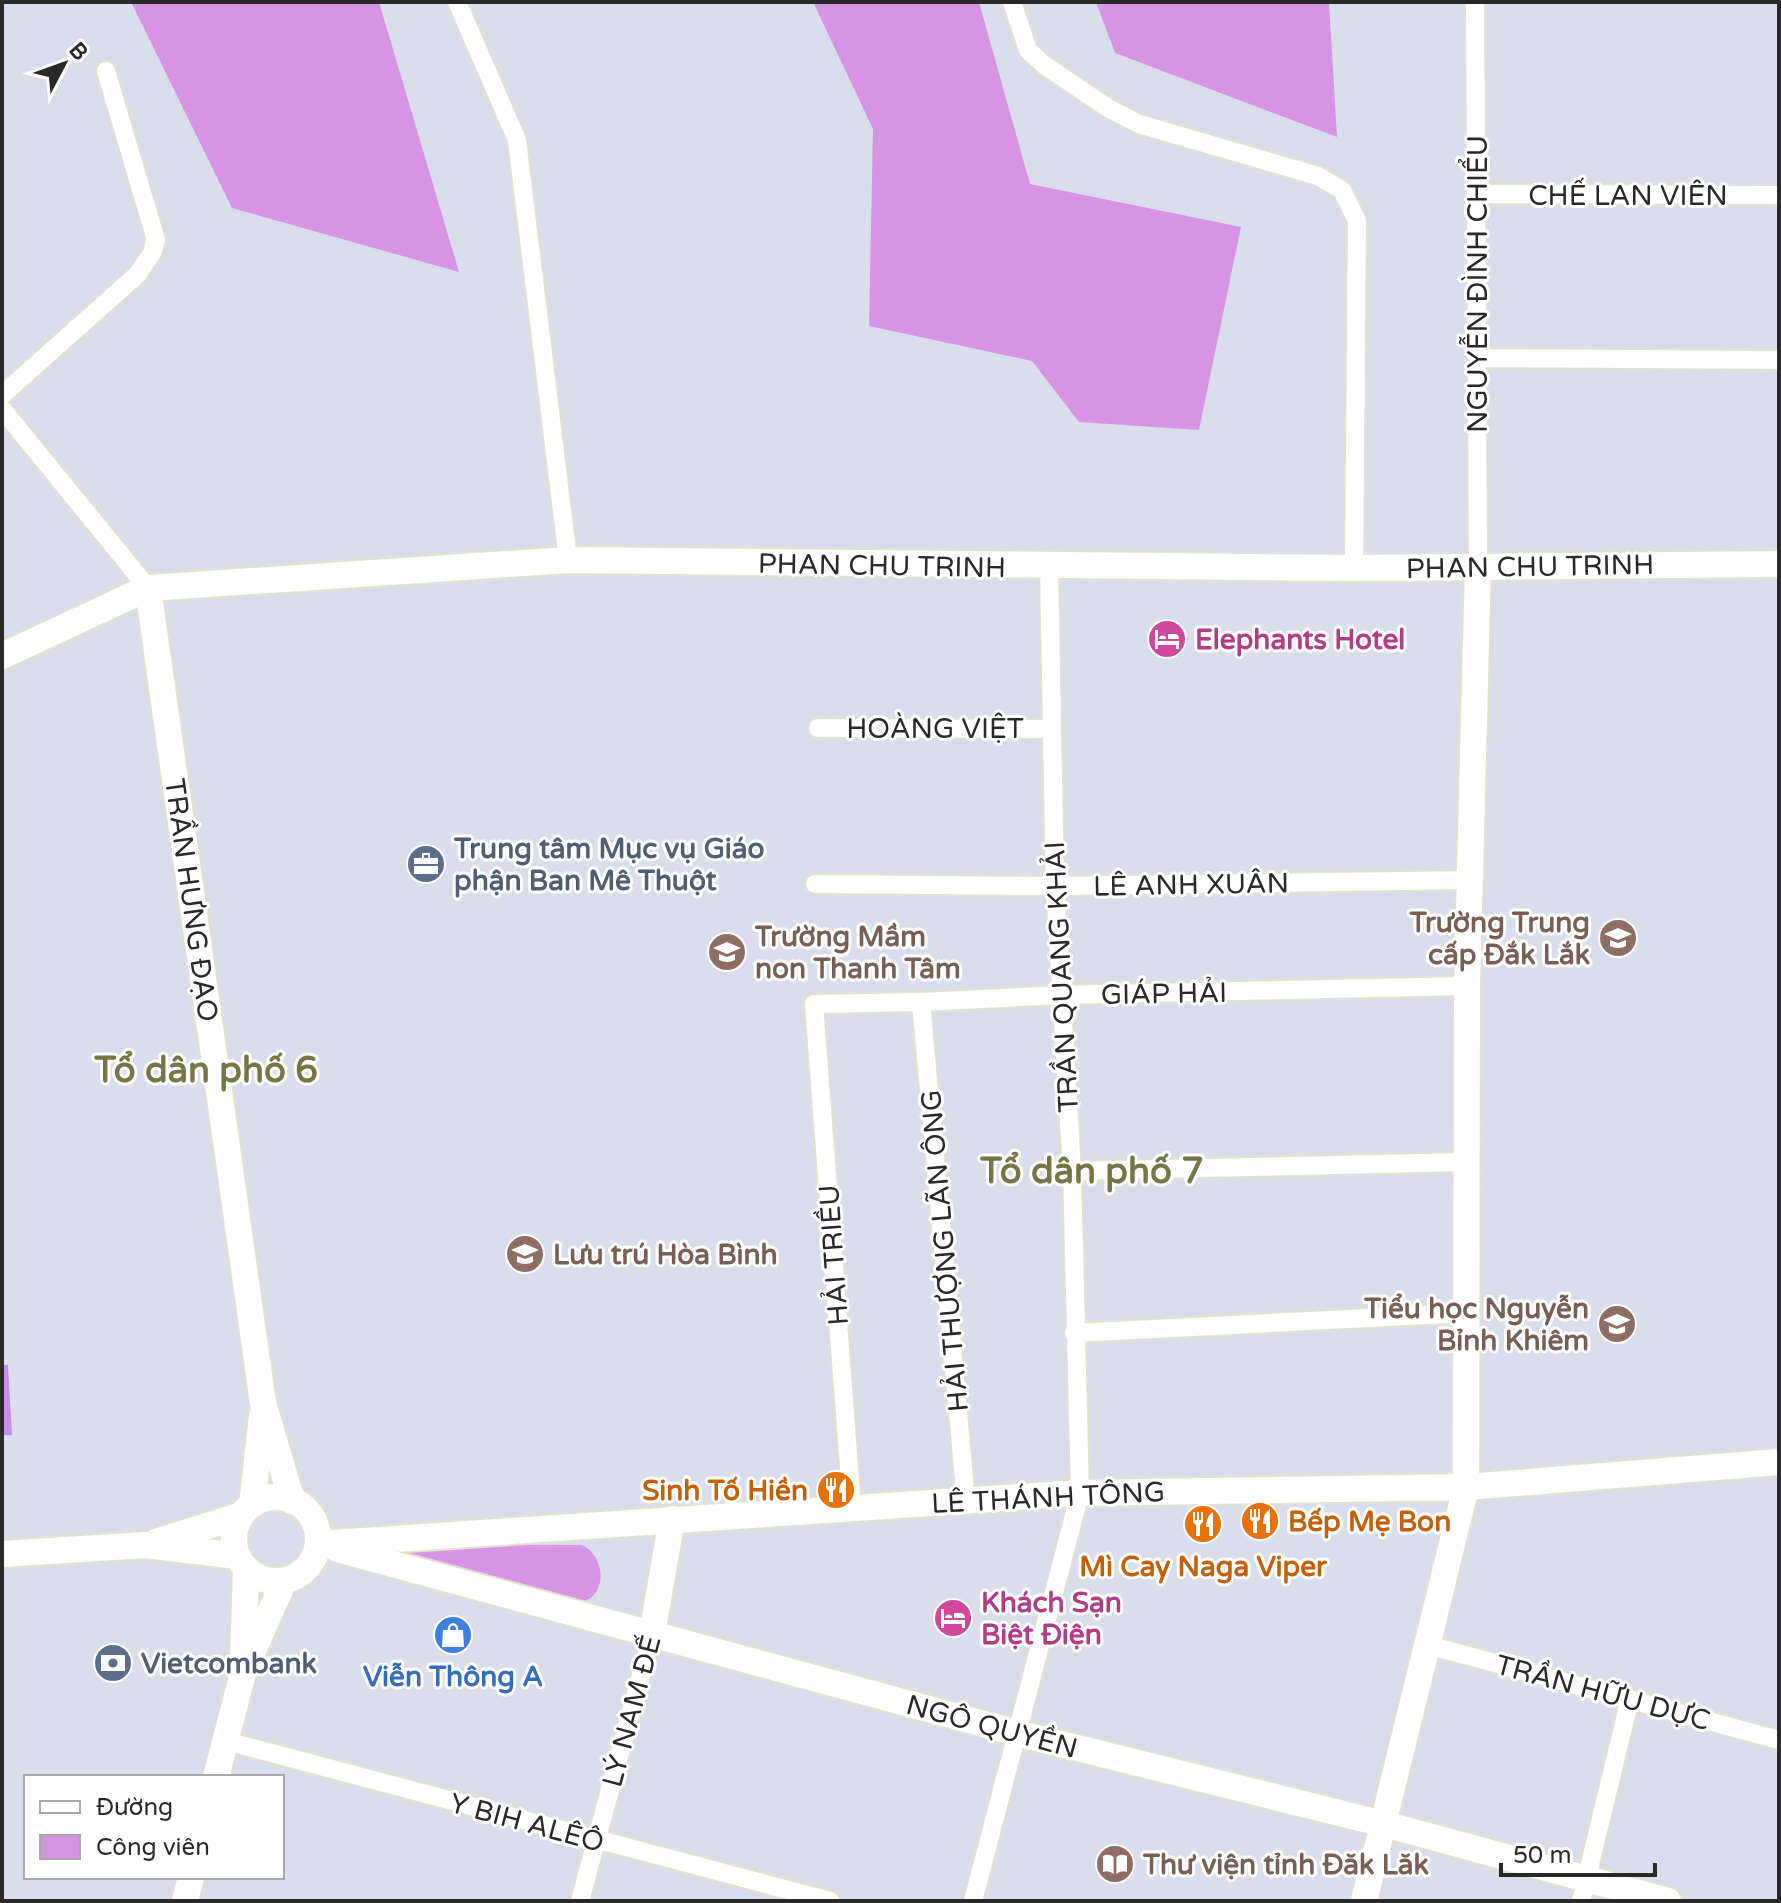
<svg xmlns="http://www.w3.org/2000/svg" width="1781" height="1903" viewBox="0 0 1781 1903" font-family="'Varela Round',sans-serif">
<style>
.green{fill:#d894e4}
.pitch{fill:#c88fec}
.lines{fill:none;stroke-linecap:round;stroke-linejoin:round}
.street-casing{stroke:#e2e2cf;stroke-width:22}
.secondary-casing{stroke:#e2e2cf;stroke-width:30}
.street{stroke:#fff;stroke-width:18}
.secondary{stroke:#fff;stroke-width:26}
.labels{text-anchor:middle;stroke-width:6;stroke-linejoin:round;paint-order:stroke}
.street-label{font-size:28px;fill:#292929;stroke:#fff}
.hotel-label{font-size:28px;font-weight:bold;fill:#b23c85;stroke:#fff;text-anchor:start}
.service-label{font-size:28px;font-weight:bold;fill:#4e5e75;stroke:#fff;text-anchor:start}
.education-label{font-size:28px;font-weight:bold;fill:#785e54;stroke:#fff;text-anchor:start}
.food-label{font-size:28px;font-weight:bold;fill:#c56008;stroke:#fff;text-anchor:end}
.shop-label{font-size:28px;font-weight:bold;fill:#366cbe;stroke:#fff}
.district-label{font-size:36px;font-weight:bold;fill:#757545;stroke:#fff}
</style>
<rect width="100%" height="100%" fill="#dadeec"/>
<path class="green" d="M 131,2 L 379,2 L 459,272 L 232,208 Z
M 813,2 L 979,2 L 1030,184 L 1241,227 L 1199,430 L 1079,422 L 1032,361 L 869,326 L 873,129 Z
M 1096,2 L 1329,2 L 1337,137 L 1115,53 Z
M 330,1544 L 582,1545 C 600,1553 608,1581 592,1597 C 588,1600 583,1601 579,1603 Z"/>
<path class="pitch" d="M 2,1365 L 8,1365 L 12,1435 L 2,1435 Z"/>
<g class="lines">
<g class="street-casing">
<path id="street" d="M 457,2 L 517,140 L 568,560
M 1012,2 L 1028,50 L 1044,65 L 1108,108 L 1139,124 L 1318,176 L 1342,190 L 1357,221 L 1354,568
M 1475,2 L 1478,566
M 1477,194 L 1779,195
M 1477,358 L 1779,360
M 2,395 L 138,274 L 152,253 L 156,240 L 106,71
M 2,409 L 148,588
M 818,728 L 1052,729
M 815,884 L 1055,886 L 1470,880
M 921,1002 L 966,1501
M 1072,1171 L 1466,1162
M 1074,1333 L 1466,1313
M 852,1507 L 814,1004 L 921,1002 L 1061,995 L 1467,986
M 1428,1645 L 1779,1740
M 226,1741 L 830,1901
M 580,1901 L 652,1634
M 973,1901 L 1080,1493 L 1072,1171 L 1055,886 L 1049,567
M 1581,1901 L 1630,1699"/>
</g>
<g class="secondary-casing">
<path id="secondary" d="M 148,588 L 263,1403 L 292,1501
M 2,656 L 148,588 L 568,560 L 1354,568 L 1779,564
M234 1539a42 42 0 1 1 84 0a42 42 0 1 1-84 0Z
M 252,1505 L 262,1415
M 156,1542 L 242,1515
M 318,1544 L 1080,1493 L 1466,1487 L 1779,1462
M 337,1549 L 1017,1733 L 1384,1824 L 1668,1901
M 2,1554 L 145,1545 L 238,1556
M 652,1634 L 672,1519
M 243,1661 L 246,1568
M 216,1777 L 243,1673 L 284,1581
M 185,1901 L 191,1877
M 1364,1901 L 1466,1487 L 1467,986 L 1478,566"/>
</g>
<use href="#street" class="street"/>
<use href="#secondary" class="secondary"/>
</g>
<defs>
<g id="hotel-disc" transform="scale(2)"><circle r="9.5" fill="#d1479c" stroke="#fff"/><path d="M-6-4.5h1.5V1H6V5H4.5V3h-9V5H-6ZM-4 0a1.8 1.8 0 1 1 3.6 0ZM.5 0V-2.5h3Q6-2.5 6 0Z" fill="#fff"/></g>
<g id="office-disc" transform="scale(2)"><circle r="9.5" fill="#5c6f8a" stroke="#fff"/><path d="M-6-3h4V-5.5h4V-3h4V5H-6ZM-1-4.5V-3h2v-1.5ZM-6 0V1H6V0Z" fill="#fff"/></g>
<g id="school-disc" transform="scale(2)"><circle r="9.5" fill="#8d6e63" stroke="#fff"/><path d="M0-5L7-2L0 1L-7-2ZM-4 1L0 2.5L4 1V4Q0 6-4 4Z" fill="#fff"/></g>
<g id="restaurant-disc" transform="scale(2)"><circle r="9.5" fill="#e8710a" stroke="#fff"/><path d="M-5-6h1v4h1v-4h1v4h1v-4h1v5L-1.5 .5V6h-2V.5L-5-1ZM5-6V6H3V1.5H1.5Q1.5-4 5-6Z" fill="#fff"/></g>
<g id="shop-disc" transform="scale(2)"><circle r="9.5" fill="#3f7fe0" stroke="#fff"/><path d="M-5-2.5h2.3a2.7 3.5 0 0 1 5.4 0H5L5.5 6h-11ZM-1.5-2.5h3a1.5 2.3 0 0 0-3 0Z" fill="#fff"/></g>
<g id="bank-disc" transform="scale(2)"><circle r="9.5" fill="#5c6f8a" stroke="#fff"/><path d="M-6-4H6V4H-6ZM0-2.3a2.3 2.3 0 1 0 0 4.6a2.3 2.3 0 1 0 0-4.6Z" fill="#fff"/></g>
<g id="library-disc" transform="scale(2)"><circle r="9.5" fill="#8d6e63" stroke="#fff"/><path d="M-6-4Q-3-5.5-.7-3.5V5Q-3 3-6 4ZM6-4Q3-5.5 .7-3.5V5Q3 3 6 4Z" fill="#fff"/></g>
</defs>
<g fill-rule="evenodd">
<use href="#hotel-disc" x="1167" y="639"/>
<use href="#office-disc" x="426" y="864"/>
<use href="#school-disc" x="1618" y="938"/>
<use href="#school-disc" x="727" y="952"/>
<use href="#school-disc" x="525" y="1254"/>
<use href="#school-disc" x="1617" y="1324"/>
<use href="#restaurant-disc" x="836" y="1490"/>
<use href="#restaurant-disc" x="1260" y="1521"/>
<use href="#restaurant-disc" x="1203" y="1524"/>
<use href="#hotel-disc" x="953" y="1618"/>
<use href="#shop-disc" x="453" y="1635"/>
<use href="#bank-disc" x="113" y="1663"/>
<use href="#library-disc" x="1115" y="1864"/>
</g>
<g class="labels">
<g class="street-label">
<text x="1628" y="205">CHẾ LAN VIÊN</text>
<text transform="translate(1477 284) rotate(-90)" y="10">NGUYỄN ĐÌNH CHIỂU</text>
<text transform="translate(882 565) rotate(1)" y="10">PHAN CHU TRINH</text>
<text transform="translate(1530 566) rotate(-1)" y="10">PHAN CHU TRINH</text>
<text x="935" y="738">HOÀNG VIỆT</text>
<text transform="translate(1191 884) rotate(-1)" y="10">LÊ ANH XUÂN</text>
<text transform="translate(192 900) rotate(82)" y="10">TRẦN HƯNG ĐẠO</text>
<text transform="translate(1061 977) rotate(-93)" y="10">TRẦN QUANG KHẢI</text>
<text transform="translate(1164 993) rotate(-1)" y="10">GIÁP HẢI</text>
<text transform="translate(944 1251) rotate(-95)" y="10">HẢI THƯỢNG LÃN ÔNG</text>
<text transform="translate(833 1255) rotate(-94)" y="10">HẢI TRIỀU</text>
<text transform="translate(1048 1497) rotate(-3)" y="10">LÊ THÁNH TÔNG</text>
<text transform="translate(1603 1692) rotate(15)" y="10">TRẦN HỮU DỰC</text>
<text transform="translate(631 1711) rotate(-75)" y="10">LÝ NAM ĐẾ</text>
<text transform="translate(992 1726) rotate(15)" y="10">NGÔ QUYỀN</text>
<text transform="translate(527 1822) rotate(15)" y="10">Y BIH ALÊÔ</text>
</g>
<g class="hotel-label">
<text x="1195" y="649">Elephants Hotel</text>
<text x="981" y="1612">Khách Sạn<tspan x="981" dy="32">Biệt Điện</tspan></text>
</g>
<g class="service-label">
<text x="454" y="858">Trung tâm Mục vụ Giáo<tspan x="454" dy="32">phận Ban Mê Thuột</tspan></text>
<text x="141" y="1673">Vietcombank</text>
</g>
<g class="education-label">
<text x="1590" y="932" text-anchor="end">Trường Trung<tspan x="1590" dy="32">cấp Đắk Lắk</tspan></text>
<text x="755" y="946">Trường Mầm<tspan x="755" dy="32">non Thanh Tâm</tspan></text>
<text x="553" y="1264">Lưu trú Hòa Bình</text>
<text x="1589" y="1318" text-anchor="end">Tiểu học Nguyễn<tspan x="1589" dy="32">Bỉnh Khiêm</tspan></text>
<text x="1143" y="1874">Thư viện tỉnh Đăk Lăk</text>
</g>
<g class="food-label">
<text x="808" y="1500">Sinh Tố Hiền</text>
<text x="1288" y="1531" text-anchor="start">Bếp Mẹ Bon</text>
<text x="1203" y="1576" text-anchor="middle">Mì Cay Naga Viper</text>
</g>
<g class="shop-label">
<text x="453" y="1686">Viễn Thông A</text>
</g>
<g class="district-label">
<text x="206" y="1082">Tổ dân phố 6</text>
<text x="1092" y="1183">Tổ dân phố 7</text>
</g>
</g>
<rect width="1781" height="1903" fill="none" stroke="#292929" stroke-width="8"/>
<rect x="24" y="1775" width="260" height="104" fill="#ffffff" stroke="#a9a9a9" stroke-width="2"/>
<rect x="40" y="1801" width="40" height="12" fill="#ffffff" stroke="#a9a9a9" stroke-width="2"/>
<text x="96" y="1815" font-size="24" fill="#292929">Đường</text>
<rect x="40" y="1835" width="40" height="24" fill="#d894e4" stroke="#a9a9a9" stroke-width="2"/>
<text x="96" y="1855" font-size="24" fill="#292929">Công viên</text>
<g transform="translate(64 64) rotate(49)" stroke="#ffffff" stroke-width="6" paint-order="stroke">
<path d="M0-6L14 30L0 20L-14 30Z" fill="#292929"/>
<text y="-12" font-size="22" font-weight="bold" text-anchor="middle" fill="#292929">B</text>
</g>
<path d="M1501 1863v12h154v-12" fill="none" stroke="#292929" stroke-width="4"/>
<text x="1513" y="1863" font-size="24" fill="#292929" stroke="#ffffff" stroke-width="6" paint-order="stroke">50 m</text>
</svg>
